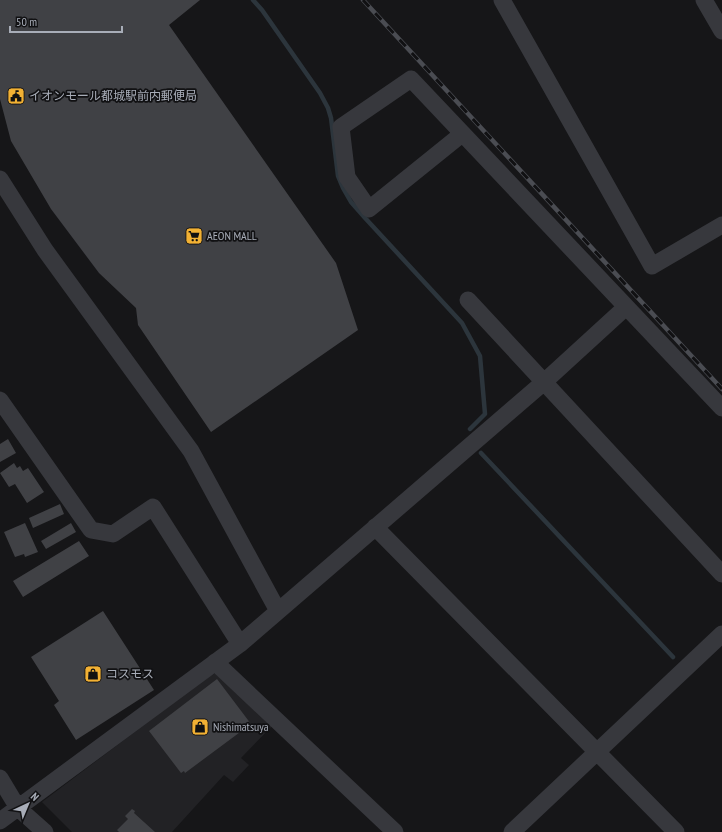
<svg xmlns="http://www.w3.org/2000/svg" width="722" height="832" viewBox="0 0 722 832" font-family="'PT Sans Narrow','Noto Sans JP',sans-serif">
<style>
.built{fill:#222225}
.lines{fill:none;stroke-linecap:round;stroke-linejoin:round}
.stream{stroke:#2c353c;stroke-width:4.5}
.building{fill:#404145}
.minor{stroke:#37383d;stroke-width:17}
.rail-casing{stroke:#4a4c52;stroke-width:4.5}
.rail{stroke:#111113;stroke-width:3;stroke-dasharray:9;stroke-linecap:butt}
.labels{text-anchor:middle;stroke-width:3.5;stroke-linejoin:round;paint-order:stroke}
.poi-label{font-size:12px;fill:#a8adb8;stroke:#111113;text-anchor:start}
</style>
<rect width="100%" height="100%" fill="#161618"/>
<path class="built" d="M 217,673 L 272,726 L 241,758 L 249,765 L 233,782 L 224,775 L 172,832 L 72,832 L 42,802 L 210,675 Z"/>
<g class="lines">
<path class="stream" d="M 253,0 L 262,10 L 320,93 L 328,108 L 331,118 L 338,176 L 343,188 L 351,202 L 366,219 L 462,323 L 480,356 L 485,414 L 470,429
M 481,453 L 673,657"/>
</g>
<path class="building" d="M 0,0 L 200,0 L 169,25 L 336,263 L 358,330 L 211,432 L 138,325 L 136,308 L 99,273 L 51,209 L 11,141 L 0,99 Z
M 8,439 L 16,453 L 0,462 L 0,444 Z
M 14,463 L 17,468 L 20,466 L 23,471 L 28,468 L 44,492 L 27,503 L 15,484 L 9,487 L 0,473 Z
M 60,504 L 64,514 L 33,528 L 29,518 Z
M 25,523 L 38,552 L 25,557 L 24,554 L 15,557 L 4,532 Z
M 71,523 L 76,532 L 46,549 L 41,541 Z
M 79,541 L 89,556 L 23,597 L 13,581 Z
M 103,611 L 154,690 L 76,740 L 54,705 L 59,701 L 31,657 Z
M 217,679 L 251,724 L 185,773 L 184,771 L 181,773 L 149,731 Z
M 132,809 L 135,811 L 134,813 L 155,832 L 119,832 L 117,830 L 128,819 L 125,816 Z"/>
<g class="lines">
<path class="minor" d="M 502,0 L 528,46 L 652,266 L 722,225
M 704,0 L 722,31
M 462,134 L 369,209 L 347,177 L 341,127 L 411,79 L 722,408
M 0,179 L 45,250 L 191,451 L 278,611
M 468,300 L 722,574
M 0,400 L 91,530 L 113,534 L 153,507 L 240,644
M 375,527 L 676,832
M 215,662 L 395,832
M 0,778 L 18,808 L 45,832
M 0,821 L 240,644 L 544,382 L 626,307
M 512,832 L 722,634"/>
<g class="rail-casing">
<path id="rail" d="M 363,0 L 722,389"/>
</g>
<use href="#rail" class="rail"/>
</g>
<defs>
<g id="civic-square" transform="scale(0.9)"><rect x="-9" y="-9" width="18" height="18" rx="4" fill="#f2b134" stroke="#111113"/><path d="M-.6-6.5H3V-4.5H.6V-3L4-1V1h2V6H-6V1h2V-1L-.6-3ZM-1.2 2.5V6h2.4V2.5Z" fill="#111"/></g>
<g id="supermarket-square" transform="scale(0.9)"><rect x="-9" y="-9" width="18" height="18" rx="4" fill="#f2b134" stroke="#111113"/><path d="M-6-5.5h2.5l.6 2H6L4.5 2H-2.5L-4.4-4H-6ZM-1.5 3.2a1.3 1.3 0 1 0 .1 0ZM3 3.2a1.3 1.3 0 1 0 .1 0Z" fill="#111"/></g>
<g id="shop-square" transform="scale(0.9)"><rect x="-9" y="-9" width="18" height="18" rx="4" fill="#f2b134" stroke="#111113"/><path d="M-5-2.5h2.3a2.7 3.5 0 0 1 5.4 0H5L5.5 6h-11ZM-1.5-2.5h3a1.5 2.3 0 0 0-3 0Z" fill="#111"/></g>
</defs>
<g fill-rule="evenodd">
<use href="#civic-square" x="16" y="96"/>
<use href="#supermarket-square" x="194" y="236"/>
<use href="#shop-square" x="93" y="674"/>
<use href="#shop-square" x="200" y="727"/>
</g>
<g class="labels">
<g class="poi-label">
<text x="29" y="100">イオンモール都城駅前内郵便局</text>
<text x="207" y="240">AEON MALL</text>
<text x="106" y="678">コスモス</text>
<text x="213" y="731">Nishimatsuya</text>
</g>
</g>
<g transform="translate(28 804) rotate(44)" stroke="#111113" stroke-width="3" paint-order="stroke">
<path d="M0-3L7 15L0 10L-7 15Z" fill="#a8adb8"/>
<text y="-6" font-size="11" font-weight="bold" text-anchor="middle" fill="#a8adb8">N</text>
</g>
<path d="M10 26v6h112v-6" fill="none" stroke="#a8adb8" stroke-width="2"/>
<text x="16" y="26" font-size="12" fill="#a8adb8" stroke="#111113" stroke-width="3" paint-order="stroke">50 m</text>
</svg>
